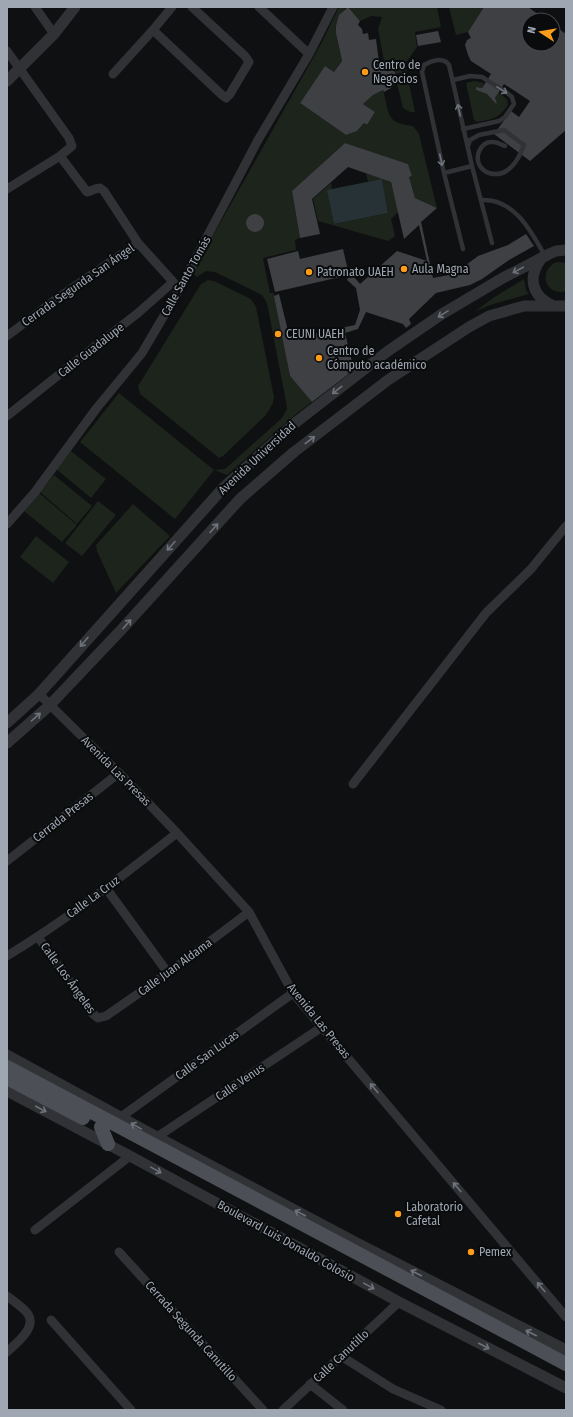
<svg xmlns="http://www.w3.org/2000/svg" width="573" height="1417" viewBox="0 0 573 1417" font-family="'Fira Sans Condensed',sans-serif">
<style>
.green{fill:#1c241c}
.water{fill:#273237}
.building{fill:#3e4044}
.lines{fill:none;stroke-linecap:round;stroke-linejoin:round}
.service{stroke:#303236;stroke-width:4.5}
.minor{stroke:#303236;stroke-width:9}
.tertiary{stroke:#303236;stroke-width:11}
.primary{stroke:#4c4f55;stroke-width:14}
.oneway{stroke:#6d727b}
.poi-dot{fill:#fd9c1b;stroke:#0a0b0c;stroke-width:1.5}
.labels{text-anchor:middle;stroke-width:4;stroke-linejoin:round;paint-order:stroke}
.poi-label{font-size:12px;fill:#9fa7b3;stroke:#0a0b0c;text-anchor:start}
.street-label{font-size:12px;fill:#9fa7b3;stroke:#0a0b0c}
</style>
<rect width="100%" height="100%" fill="#0f1011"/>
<path class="green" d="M 339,7 L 347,7 C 330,21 338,42 342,61 L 334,72 L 325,66 L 300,103 L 346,135 L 357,131 L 364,123 L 367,125 L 375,112 L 363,104 L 373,95 L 383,90 C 390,113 384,123 413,126 L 419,134 L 437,208 L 415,198 L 409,177 L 412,176 L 408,164 L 345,143 L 292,191 L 300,238 L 295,240 L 296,250 L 263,258 L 270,293 L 274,293 L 290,376 L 312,402 L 296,414 L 227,475 L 214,470 L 175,519 L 80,442 L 119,393 L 214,470 L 225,469 L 282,418 L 287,409 L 286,402 L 267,303 L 262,295 L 215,272 L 206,271 L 197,277 L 192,273 L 321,44 Z
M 348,7 L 437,7 L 441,27 L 415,32 L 417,47 L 405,64 L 415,112 L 410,112 L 403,108 L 396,80 L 396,77 L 401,75 L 401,73 L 396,74 L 391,64 L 384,61 L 378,29 L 382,17 L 371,16 L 360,21 Z
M 449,7 L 484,7 L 468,32 L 456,35 Z
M 474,81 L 484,83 L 482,88 L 476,87 L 476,90 L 487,94 L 496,104 L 497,103 L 495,98 L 498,92 L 507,99 L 508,105 C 498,119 493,119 477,122 L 474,120 L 466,83 Z
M 366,173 L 391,182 L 398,212 L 391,219 L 395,236 L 388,241 L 318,221 L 313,199 L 331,183 L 332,189 L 328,190 L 334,224 L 388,213 L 382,179 L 368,182 Z
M 556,262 L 566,263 L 566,291 C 546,297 537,272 556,262 Z
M 524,279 L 526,290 L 529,294 L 490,305 L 474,312 L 496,296 Z
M 208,280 L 214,281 L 251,299 L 256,307 L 274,397 L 273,403 L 266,415 L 223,456 L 219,458 L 140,394 L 138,386 L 201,284 Z
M 71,451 L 106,479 L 91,498 L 56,469 Z
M 54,475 L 92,506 L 77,524 L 40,492 Z
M 39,493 L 77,525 L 62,542 L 24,511 Z
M 98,501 L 116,515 L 82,556 L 65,543 Z
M 133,504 L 170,536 L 116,593 L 97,551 L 96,545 Z
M 36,536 L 69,562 L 53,583 L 20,557 Z"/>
<path class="water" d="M 382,179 L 388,213 L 334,224 L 327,190 Z"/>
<path class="building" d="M 348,7 L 360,21 L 358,25 L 362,29 L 363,34 L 368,33 L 369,40 L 376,39 L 379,62 L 388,65 L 392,67 L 396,75 L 394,85 L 391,88 L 384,92 L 383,90 L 373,95 L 363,104 L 375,112 L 367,125 L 364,123 L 357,131 L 346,135 L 300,103 L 325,66 L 334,72 L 342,61 L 336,33 L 336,26 L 339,15 Z
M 484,7 L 528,7 L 546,20 L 529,20 L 529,44 L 553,44 L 553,25 L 566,34 L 566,130 L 530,161 L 494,134 L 511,111 L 519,117 L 530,101 L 504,84 L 495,98 L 497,103 L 496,104 L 487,94 L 476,90 L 476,87 L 482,88 L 491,74 L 471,61 L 468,55 L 465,45 L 467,40 L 471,38 L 468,32 Z
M 438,31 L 441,42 L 418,46 L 416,35 Z
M 345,143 L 408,164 L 412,176 L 409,177 L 415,198 L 437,208 L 421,222 L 433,278 L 454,274 L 478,256 L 508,245 L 526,234 L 534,246 L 509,260 L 482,279 L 470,285 L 436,293 L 409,319 L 411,324 L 406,328 L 403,324 L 366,312 L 358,329 L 345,333 L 354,370 L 312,402 L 290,376 L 274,296 L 279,294 L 290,339 L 355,325 L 360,310 L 356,288 L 347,280 L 350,272 L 360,284 L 397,251 L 427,261 L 419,225 L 404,239 L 391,182 L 348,167 L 312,199 L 320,234 L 300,238 L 292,191 Z
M246 223a9 9 0 1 1 18 0a9 9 0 1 1-18 0Z
M 343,249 L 349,275 L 275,292 L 267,259 L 298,251 L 300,259 Z"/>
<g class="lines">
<path class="service" d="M 453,80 L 470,76 L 482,77 L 506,92 L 512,97 L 514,104 L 505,117 L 499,121 L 463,129
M 468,146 L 470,140 L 479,135 L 504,130 L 524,145 C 519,159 508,179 489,173 C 485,172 482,169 480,166 C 474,156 481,141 493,142 C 498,142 501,145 505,146
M 444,173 L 472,166
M 481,200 C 514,198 531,231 545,256
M 463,249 L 444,173 L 422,72 L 424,65 C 432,60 444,57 449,65 L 472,166 L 492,243"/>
<path class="minor" d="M 35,7 L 54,34
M 259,7 L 309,54
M 153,30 L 222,95 L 226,98 L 230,94 L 249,62 L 245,56 L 192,7
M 7,51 L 69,138 L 72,146 L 60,156 L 7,189
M 113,74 L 153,30 L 172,7
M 60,156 L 87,192 C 92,191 95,188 100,188 L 104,191 L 138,243 L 176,285
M 7,336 L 55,300 L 138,243
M 7,416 L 66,369 L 138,313 L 173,282
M 7,524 L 35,492 L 96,409 L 142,353 L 179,290 L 258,140 L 309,54 L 333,7
M 39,694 L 119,773 L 177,833 L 249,912 L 293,993 L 566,1317
M 353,784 L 486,613 L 531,569 L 566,526
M 7,861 L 119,773
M 106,888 L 168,973
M 38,937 L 92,1013 L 98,1018 L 106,1016 L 168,973 L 249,912
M 7,956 C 67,920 122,876 177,833
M 121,1117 L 293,993
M 157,1137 L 322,1027
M 35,1230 L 130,1156
M 119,1252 L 263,1410
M 7,1296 C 13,1301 23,1307 28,1314 C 37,1328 16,1343 7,1352
M 51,1320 L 131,1410
M 341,1356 L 393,1389 L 441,1410
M 310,1384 L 343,1410
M 283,1410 L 399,1302"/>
<path class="tertiary" d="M 7,81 L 54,34 L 75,7
M 541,259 C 527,278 532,297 554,306
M 7,723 L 39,694 L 224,487 L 295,423 L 388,351 L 442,314 L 501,279 L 549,254 L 556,251 L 566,250
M 7,743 L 49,706 L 122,629 L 240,499 L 294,452 L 388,380 L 469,327 L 489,316 L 524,306 L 566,306
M 7,1055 L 157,1137 L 355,1242 L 566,1350
M 7,1091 L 130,1156 L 399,1302 L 566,1388"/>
<path class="primary" d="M 7,1067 L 566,1364
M 7,1078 L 83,1118
M 101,1127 L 108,1144"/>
</g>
<defs><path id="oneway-shaft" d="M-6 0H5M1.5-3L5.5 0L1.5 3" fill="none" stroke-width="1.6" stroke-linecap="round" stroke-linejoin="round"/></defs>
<g class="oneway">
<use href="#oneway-shaft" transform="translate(502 90) rotate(32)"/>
<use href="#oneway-shaft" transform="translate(459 110) rotate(-102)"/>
<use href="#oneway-shaft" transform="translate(441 160) rotate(78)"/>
<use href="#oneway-shaft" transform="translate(518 270) rotate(152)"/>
<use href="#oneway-shaft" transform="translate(443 314) rotate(148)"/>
<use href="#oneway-shaft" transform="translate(337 390) rotate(142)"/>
<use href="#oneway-shaft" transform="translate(310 440) rotate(-37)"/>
<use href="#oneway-shaft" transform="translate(214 528) rotate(-48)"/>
<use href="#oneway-shaft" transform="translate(171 546) rotate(132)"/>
<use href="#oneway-shaft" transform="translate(127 624) rotate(-48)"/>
<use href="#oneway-shaft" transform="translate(84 642) rotate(131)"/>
<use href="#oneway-shaft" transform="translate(36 717) rotate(-41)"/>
<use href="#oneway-shaft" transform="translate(374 1088) rotate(-130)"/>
<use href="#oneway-shaft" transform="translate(41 1109) rotate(28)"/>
<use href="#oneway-shaft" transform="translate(136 1126) rotate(-151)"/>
<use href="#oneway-shaft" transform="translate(156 1170) rotate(29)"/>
<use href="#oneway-shaft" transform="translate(457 1187) rotate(-130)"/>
<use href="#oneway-shaft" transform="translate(300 1213) rotate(-152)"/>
<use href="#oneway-shaft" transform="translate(416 1273) rotate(-153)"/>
<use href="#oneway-shaft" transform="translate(369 1286) rotate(29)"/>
<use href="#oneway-shaft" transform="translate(541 1287) rotate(-130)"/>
<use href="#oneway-shaft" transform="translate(531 1333) rotate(-153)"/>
<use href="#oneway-shaft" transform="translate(484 1346) rotate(27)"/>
</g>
<g class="poi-dot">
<circle cx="365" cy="72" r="4"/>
<circle cx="404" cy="269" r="4"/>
<circle cx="309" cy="272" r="4"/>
<circle cx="278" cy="334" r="4"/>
<circle cx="319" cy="358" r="4"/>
<circle cx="398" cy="1214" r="4"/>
<circle cx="471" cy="1252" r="4"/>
</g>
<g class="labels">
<g class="poi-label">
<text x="373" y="69">Centro de<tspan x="373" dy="14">Negocios</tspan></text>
<text x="412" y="273">Aula Magna</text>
<text x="317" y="276">Patronato UAEH</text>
<text x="286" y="338">CEUNI UAEH</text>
<text x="327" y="355">Centro de<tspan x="327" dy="14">Cómputo académico</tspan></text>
<text x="406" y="1211">Laboratorio<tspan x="406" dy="14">Cafetal</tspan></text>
<text x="479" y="1256">Pemex</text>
</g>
<g class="street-label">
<text transform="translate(186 276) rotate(-61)" y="4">Calle Santo Tomás</text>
<text transform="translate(78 285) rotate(-35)" y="4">Cerrada Segunda San Ángel</text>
<text transform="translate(91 350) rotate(-38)" y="4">Calle Guadalupe</text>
<text transform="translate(257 458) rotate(-43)" y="4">Avenida Universidad</text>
<text transform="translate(116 771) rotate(45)" y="4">Avenida Las Presas</text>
<text transform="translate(63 817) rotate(-38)" y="4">Cerrada Presas</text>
<text transform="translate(93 897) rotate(-36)" y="4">Calle La Cruz</text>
<text transform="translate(175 967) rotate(-36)" y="4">Calle Juan Aldama</text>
<text transform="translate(68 978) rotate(54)" y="4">Calle Los Ángeles</text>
<text transform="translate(319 1021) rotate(51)" y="4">Avenida Las Presas</text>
<text transform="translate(207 1055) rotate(-36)" y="4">Calle San Lucas</text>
<text transform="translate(240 1082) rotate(-34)" y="4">Calle Venus</text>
<text transform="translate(286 1241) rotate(29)" y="4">Boulevard Luis Donaldo Colosio</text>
<text transform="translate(191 1331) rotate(48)" y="4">Cerrada Segunda Canutillo</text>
<text transform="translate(341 1356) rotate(-43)" y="4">Calle Canutillo</text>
</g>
</g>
<rect width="573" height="1417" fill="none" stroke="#9fa7b3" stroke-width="16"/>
<g transform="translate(541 32) rotate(282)"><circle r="19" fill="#0a0b0c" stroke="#46494f"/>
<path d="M0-3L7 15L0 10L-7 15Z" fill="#fd9c1b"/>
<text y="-6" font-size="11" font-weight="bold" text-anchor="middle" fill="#9fa7b3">N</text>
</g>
</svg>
